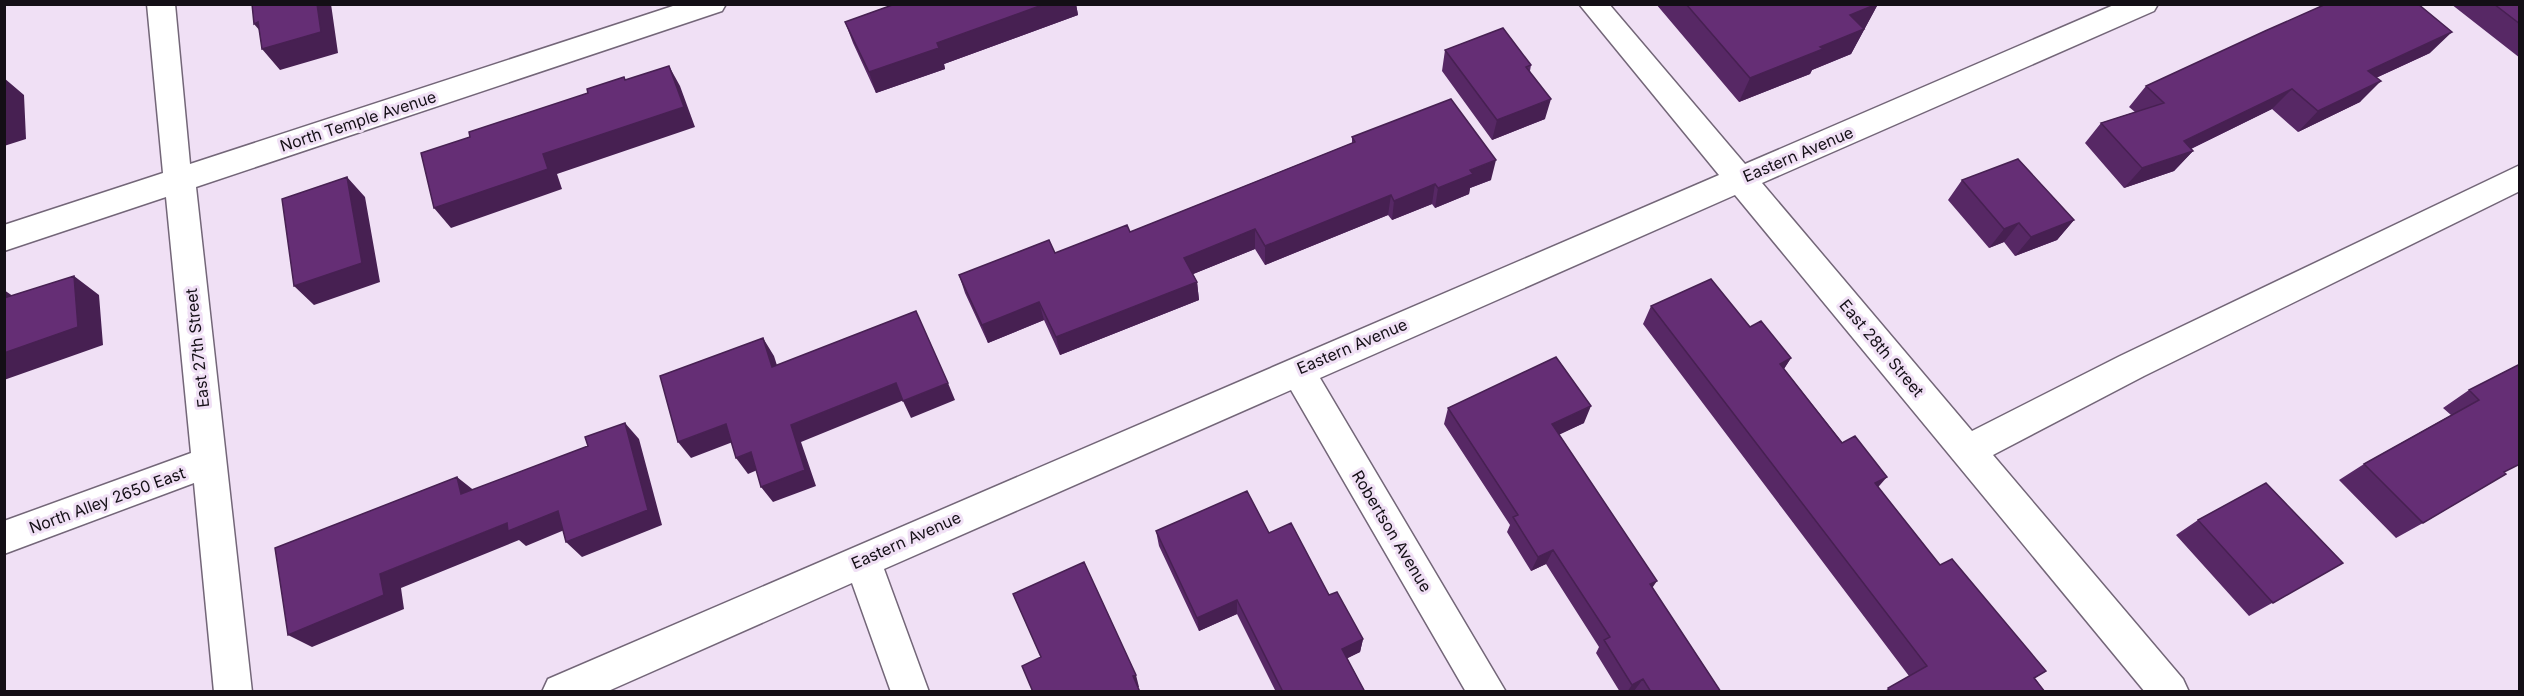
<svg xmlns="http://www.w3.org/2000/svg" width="2524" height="696" viewBox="0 0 2524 696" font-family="Inter,sans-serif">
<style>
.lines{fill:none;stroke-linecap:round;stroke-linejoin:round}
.minor-casing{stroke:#736678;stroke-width:3}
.minor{fill:#fff;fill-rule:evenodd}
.wall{fill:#572865}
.shaded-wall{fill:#472052}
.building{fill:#652e75;stroke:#472052;stroke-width:1.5}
.labels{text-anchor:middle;stroke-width:6;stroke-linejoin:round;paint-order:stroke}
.street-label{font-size:16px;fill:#140f16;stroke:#f0e0f5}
</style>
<rect width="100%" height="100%" fill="#f0e0f5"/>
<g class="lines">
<g class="minor-casing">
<path id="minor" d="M 147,4 L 175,4 L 190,164 L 679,4 L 726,4 L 722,11 L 196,187 L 252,692 L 214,692 L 194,483 L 4,554 L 4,521 L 191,453 L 166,197 L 4,251 L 4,225 L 163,173 Z
M 1579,4 L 1609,4 L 1745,164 L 2116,4 L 2158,4 L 2154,11 L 1762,183 L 1972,431 L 2120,356 L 2520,165 L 2520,191 L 2144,376 L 1993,455 L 2183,679 L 2189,692 L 2145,692 L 1735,195 L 1320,378 L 1506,692 L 1466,692 L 1291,390 L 884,569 L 929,692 L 891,692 L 852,583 L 606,692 L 542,692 L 548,679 L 1719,175 Z"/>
</g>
<use href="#minor" class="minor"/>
</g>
<path class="wall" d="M 895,4 L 1076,4 L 1078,15 L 944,64 L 945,69 L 876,93 L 853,43 L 845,22 Z
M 1656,4 L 1878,4 L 1851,54 L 1812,70 L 1810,74 L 1739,102 Z
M 2451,4 L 2520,4 L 2520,58 Z
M 1445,50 L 1531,65 L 1530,71 L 1545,119 L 1492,140 L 1442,71 Z
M 2430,53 L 2376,78 L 2360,102 L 2298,132 L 2272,109 L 2191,149 L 2193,151 L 2174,171 L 2124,188 L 2085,143 L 2101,123 L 2135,112 L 2129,107 L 2146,86 Z
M 1352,137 L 1491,180 L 1470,188 L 1469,194 L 1435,208 L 1432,204 L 1392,220 L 1388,215 L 1265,265 L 1255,249 L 1193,274 L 1197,282 L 1199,300 L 1060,355 L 1044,320 L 988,343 L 965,293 L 959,275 L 1055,253 L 1130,232 L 1352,143 Z
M 1962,180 L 2074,220 L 2057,240 L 2015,256 L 2004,242 L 1989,248 L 1948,200 Z
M 1651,306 L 1791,358 L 1784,369 L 1940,565 L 2046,671 L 2035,678 L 2045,692 L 1883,692 L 1909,676 L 1643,324 Z
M 2520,364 L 2504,473 L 2423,523 L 2396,538 L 2339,480 L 2364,464 L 2451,415 L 2443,408 L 2469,390 Z
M 1448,408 L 1584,423 L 1559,434 L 1652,588 L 1721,692 L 1620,692 L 1596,653 L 1599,647 L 1546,564 L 1531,571 L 1507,532 L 1510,525 L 1444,424 Z
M 2198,520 L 2343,563 L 2249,616 L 2176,535 Z
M 1156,531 L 1269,533 L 1329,595 L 1363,639 L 1360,652 L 1347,658 L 1365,692 L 1276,692 L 1237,614 L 1199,631 L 1159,546 Z"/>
<path class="shaded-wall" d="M 317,4 L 331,4 L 338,53 L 280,70 L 262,49 Z
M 1045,4 L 1076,4 L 1078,15 L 944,64 L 945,69 L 876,93 L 869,72 L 937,43 Z
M 1878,4 L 1851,54 L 1812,70 L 1810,74 L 1739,102 L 1750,78 L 1820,47 L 1850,15 Z
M 258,22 L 272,45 L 254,24 Z
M 2452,32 L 2430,53 L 2347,91 L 2368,71 Z
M 669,66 L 680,86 L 695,127 L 557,174 L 562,189 L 451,228 L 434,208 L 543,154 Z
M 4,78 L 24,95 L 26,139 L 4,146 Z
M 2381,81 L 2360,102 L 2298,132 L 2318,111 Z
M 2292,89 L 2272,109 L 2174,157 L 2193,151 L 2174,171 L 2124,188 L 2142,168 L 2184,141 Z
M 1551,99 L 1545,119 L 1492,140 L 1497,120 Z
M 1496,160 L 1491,180 L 1470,188 L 1469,194 L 1435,208 L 1438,188 L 1470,170 Z
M 347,177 L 365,197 L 380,282 L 314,305 L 294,286 Z
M 1435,184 L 1432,204 L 1392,220 L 1394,201 Z
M 1391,195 L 1388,215 L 1265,265 L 1265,246 Z
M 2074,220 L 2057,240 L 2015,256 L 2031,237 Z
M 2019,223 L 2004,242 L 1989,248 L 2004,229 Z
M 1255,229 L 1255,249 L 1186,277 L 1184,258 Z
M 74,276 L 99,295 L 103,345 L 4,380 L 4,353 Z
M 1197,282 L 1199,300 L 1060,355 L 1056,337 Z
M 4,290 L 29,307 L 4,300 Z
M 1039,302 L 1044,320 L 988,343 L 982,325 Z
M 763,338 L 774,356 L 783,384 L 772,367 Z
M 1791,358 L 1779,376 L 1780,364 Z
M 896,383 L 904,400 L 801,442 L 816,486 L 773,502 L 761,487 L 791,425 Z
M 948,383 L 955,400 L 911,418 L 903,401 Z
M 1591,406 L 1584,423 L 1546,441 L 1552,424 Z
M 625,423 L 639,439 L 662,525 L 582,557 L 566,542 Z
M 726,424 L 738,440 L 691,458 L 678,442 Z
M 751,452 L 762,468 L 748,474 L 736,458 Z
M 457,477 L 476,492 L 461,494 Z
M 1887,477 L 1873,493 L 1875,483 Z
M 558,511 L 574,526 L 526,546 L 519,540 L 401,588 L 404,609 L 312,647 L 288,635 L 380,574 L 507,523 Z
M 1553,550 L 1546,564 L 1531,571 L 1538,557 Z
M 1657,581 L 1648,594 L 1650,584 Z
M 1237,600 L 1237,614 L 1199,631 L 1197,618 Z
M 1363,639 L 1360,652 L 1340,662 L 1342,649 Z
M 1136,675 L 1139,687 L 1136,688 L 1133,676 Z
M 1643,679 L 1634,691 L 1627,692 L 1632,685 Z"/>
<path class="building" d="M 252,4 L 317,4 L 321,32 L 262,49 L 258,22 L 254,24 Z
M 895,4 L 1045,4 L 937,43 L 939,48 L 869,72 L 845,22 Z
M 1686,4 L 1877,4 L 1850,15 L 1864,29 L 1820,47 L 1823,49 L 1750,78 Z
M 2326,4 L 2418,4 L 2452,32 L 2368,71 L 2381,81 L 2318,111 L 2292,89 L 2184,141 L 2193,151 L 2142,168 L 2101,123 L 2164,103 L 2146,86 L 2265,31 Z
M 2494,4 L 2520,4 L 2520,24 Z
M 1503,28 L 1531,65 L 1526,67 L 1551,99 L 1497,120 L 1445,50 Z
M 669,66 L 684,107 L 543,154 L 548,169 L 434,208 L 421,153 L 470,137 L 469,132 L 588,93 L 587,89 L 624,77 L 625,80 Z
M 1451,99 L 1496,160 L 1470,170 L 1473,174 L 1438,188 L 1435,184 L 1394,201 L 1391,195 L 1265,246 L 1255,229 L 1184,258 L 1197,282 L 1056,337 L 1039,302 L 982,325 L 959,275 L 1049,240 L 1055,253 L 1127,225 L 1130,232 L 1355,142 L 1352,137 Z
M 2018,159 L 2074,220 L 2031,237 L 2019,223 L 2004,229 L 1962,180 Z
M 347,177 L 362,263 L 294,286 L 282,199 Z
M 74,276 L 78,327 L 4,353 L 4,298 Z
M 1711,279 L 1750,327 L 1761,321 L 1791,358 L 1780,364 L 1842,443 L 1855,436 L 1887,477 L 1875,483 L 1940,565 L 1952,559 L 2046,671 L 2034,678 L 2045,692 L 1890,692 L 1888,688 L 1927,666 L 1651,306 Z
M 916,311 L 948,383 L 903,401 L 896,383 L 791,425 L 805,470 L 761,487 L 751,452 L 736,458 L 726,424 L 678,442 L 660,376 L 763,338 L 772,367 Z
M 1556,357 L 1591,406 L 1552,424 L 1657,581 L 1650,584 L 1721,692 L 1651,692 L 1643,679 L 1632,685 L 1604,640 L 1610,637 L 1553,550 L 1538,557 L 1513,517 L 1518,515 L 1448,408 Z
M 2520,364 L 2520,464 L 2504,472 L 2506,474 L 2423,523 L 2364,464 L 2479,400 L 2469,390 Z
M 625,423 L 648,510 L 566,542 L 558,511 L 508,531 L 507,523 L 380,574 L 384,595 L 288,635 L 275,548 L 457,477 L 461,494 L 588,446 L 585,437 Z
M 2266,483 L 2343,563 L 2273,603 L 2198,520 Z
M 1247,491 L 1269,533 L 1291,523 L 1329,595 L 1337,592 L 1363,639 L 1342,649 L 1365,692 L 1283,692 L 1237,600 L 1197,618 L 1156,531 Z
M 1084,562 L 1136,675 L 1133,676 L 1140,692 L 1033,692 L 1022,666 L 1041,657 L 1013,594 Z"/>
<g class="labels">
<g class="street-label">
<text transform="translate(358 121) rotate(-18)" y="6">North Temple Avenue</text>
<text transform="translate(1798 154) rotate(-23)" y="6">Eastern Avenue</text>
<text transform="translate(1352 346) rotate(-23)" y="6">Eastern Avenue</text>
<text transform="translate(197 348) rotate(-96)" y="6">East 27th Street</text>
<text transform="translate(1882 348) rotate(50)" y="6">East 28th Street</text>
<text transform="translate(107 500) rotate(-20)" y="6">North Alley 2650 East</text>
<text transform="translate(1392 531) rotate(59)" y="6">Robertson Avenue</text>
<text transform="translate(906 540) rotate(-24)" y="6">Eastern Avenue</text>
</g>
</g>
<rect width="2524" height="696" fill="none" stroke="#140f16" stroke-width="12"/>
</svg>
